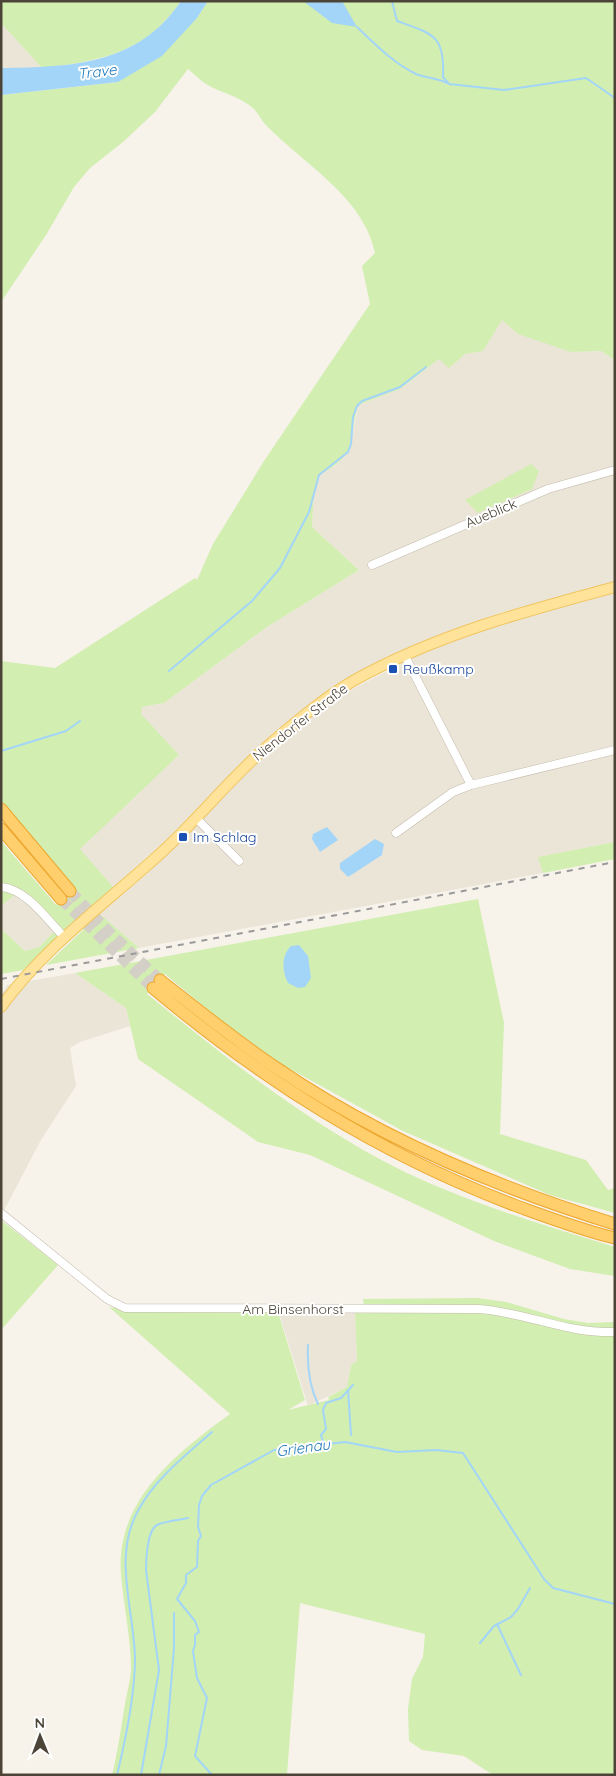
<svg xmlns="http://www.w3.org/2000/svg" width="616" height="1776" viewBox="0 0 616 1776" font-family="Quicksand,sans-serif">
<style>
.residential{fill:#ebe5d8}
.green{fill:#d2eeb0}
.water{fill:#a3d5f8}
.lines{fill:none;stroke-linecap:round;stroke-linejoin:round}
.stream{stroke:#a3d5f8;stroke-width:2}
.highway-tunnel{stroke:#d5d0c7;stroke-width:11;stroke-dasharray:11 5.5;stroke-linecap:butt}
.minor-casing{stroke:#c3bbac;stroke-width:9}
.major-casing{stroke:#f0c560;stroke-width:12}
.highway-casing{stroke:#eda72f;stroke-width:13}
.minor{stroke:#fff;stroke-width:8}
.major{stroke:#ffe39b;stroke-width:10}
.highway{stroke:#ffcf6d;stroke-width:11}
.rail{stroke:#9a9a9a;stroke-width:2;stroke-dasharray:6 6;stroke-linecap:butt}
.transit-dot{fill:#1a4fb4;stroke:#fff;stroke-width:2}
.labels{text-anchor:middle;stroke-width:4;stroke-linejoin:round;paint-order:stroke}
.street-label{font-size:14px;fill:#4c4437;stroke:#fff}
.transit-label{font-size:14px;fill:#164399;stroke:#fff;text-anchor:start}
.water-label{font-size:15px;font-style:italic;fill:#237abb;stroke:#fff}
</style>
<rect width="100%" height="100%" fill="#f7f3eb"/>
<path class="residential" d="M 1,23 L 42,68 L 1,68 Z
M 502,320 L 571,352 L 601,351 L 615,360 L 615,582 L 499,613 L 399,652 L 339,682 L 274,733 L 242,762 L 168,838 L 113,887 L 79,849 L 179,755 L 140,714 L 142,707 L 164,703 L 267,627 L 359,570 L 312,527 L 314,491 L 320,475 L 336,465 L 350,450 L 358,405 L 400,389 L 439,359 L 456,360 L 465,354 L 483,350 Z
M 615,593 L 615,842 L 539,857 L 543,873 L 139,948 L 100,914 L 146,875 L 197,825 L 254,764 L 304,722 L 349,691 L 416,656 L 496,625 Z
M 22,889 L 59,927 L 39,947 L 25,951 L 1,929 L 1,906 Z
M 75,973 L 126,1008 L 130,1026 L 80,1042 L 70,1048 L 76,1086 L 41,1140 L 1,1216 L 1,996 L 7,985 Z
M 278,1310 L 355,1312 L 357,1361 L 351,1365 L 347,1387 L 308,1406 Z"/>
<path class="green" d="M 1,1 L 181,1 C 146,53 100,61 42,68 L 1,23 Z
M 208,1 L 615,1 L 615,360 L 601,351 L 571,352 L 518,334 L 502,320 L 483,351 L 465,354 L 449,368 L 439,359 L 400,389 L 358,405 C 347,445 361,451 320,475 L 314,491 L 312,527 L 359,570 L 267,627 L 164,703 L 142,707 L 141,714 L 179,755 L 80,849 L 113,887 L 23,970 L 1,974 L 1,929 L 25,951 L 39,947 L 59,927 L 22,889 L 1,906 L 1,841 L 56,905 L 75,888 L 1,801 L 1,661 L 55,668 L 195,578 L 197,580 L 213,544 L 264,461 L 370,304 L 362,266 L 375,253 C 364,197 302,163 265,124 C 261,120 258,113 254,109 C 240,96 221,93 206,84 C 200,80 194,74 188,69 L 155,112 L 123,142 L 90,168 L 74,187 L 46,235 L 1,302 L 1,95 L 118,82 L 197,18 Z
M 531,464 L 539,471 L 532,489 L 478,513 L 465,500 Z
M 615,842 L 615,859 L 543,873 L 538,857 Z
M 478,899 L 504,1023 L 500,1134 L 586,1160 L 608,1190 L 615,1188 L 615,1213 L 550,1195 L 403,1131 L 281,1064 L 221,1021 L 165,974 L 147,994 C 234,1064 326,1138 429,1183 C 489,1209 552,1228 615,1247 L 615,1276 L 570,1269 L 494,1241 L 310,1155 L 258,1142 L 138,1059 L 126,1008 L 75,973 Z
M 100,914 L 139,948 L 46,965 Z
M 1,1220 L 58,1265 L 1,1330 Z
M 478,1298 L 506,1302 L 564,1319 L 588,1323 L 615,1322 L 615,1775 L 493,1775 L 464,1756 L 422,1750 L 409,1741 L 408,1709 L 412,1679 L 423,1657 L 425,1634 L 300,1603 L 287,1775 L 112,1775 C 118,1751 121,1727 125,1704 C 127,1693 130,1681 131,1670 C 131,1639 124,1607 121,1575 C 115,1501 175,1454 230,1414 L 109,1307 L 133,1311 L 278,1312 L 305,1400 L 288,1410 L 329,1400 L 328,1397 L 347,1387 L 351,1365 L 357,1361 L 355,1312 L 365,1311 L 363,1299 Z"/>
<path class="water" d="M 181,1 L 208,1 L 197,18 L 162,56 L 118,82 L 1,95 L 1,68 C 71,67 138,65 181,1 Z
M 303,1 L 342,1 L 357,27 L 332,23 Z
M 327,827 L 338,840 L 320,852 L 312,839 L 313,834 Z
M 375,839 L 384,844 L 382,855 L 348,877 L 340,869 L 340,863 Z
M 299,945 L 308,956 L 311,978 L 305,987 L 298,988 L 288,983 C 282,971 281,956 291,946 Z"/>
<g class="lines">
<path class="stream" d="M 392,1 L 397,21 C 433,34 445,35 443,77 L 449,84 L 504,90 L 586,78 L 615,98
M 357,27 C 375,44 393,63 416,74 C 426,78 437,78 447,83
M 169,671 L 252,601 L 280,568 L 309,512 L 319,475 L 348,452 L 351,444 L 353,417 L 357,406 L 362,401 L 400,387 L 426,367
M 1,751 L 66,731 L 80,721
M 308,1345 C 307,1366 309,1386 318,1404
M 348,1390 L 351,1435
M 324,1444 L 321,1435 L 326,1429 L 323,1410 L 326,1403 L 341,1398 L 353,1385
M 497,1624 L 521,1675
M 480,1643 L 494,1626 L 511,1617 L 518,1609 L 530,1588
M 117,1775 C 126,1738 135,1696 135,1658 C 134,1609 112,1555 139,1509 C 156,1478 186,1455 212,1432
M 141,1775 L 159,1670 L 146,1570 C 146,1560 147,1530 157,1525 C 165,1521 179,1520 188,1518
M 159,1775 L 166,1746 L 174,1648 L 174,1613
M 212,1775 L 195,1756 L 207,1698 L 197,1678 L 193,1651 L 195,1645 L 195,1635 L 199,1632 L 195,1621 L 177,1599 L 186,1583 L 186,1575 L 197,1567 L 198,1541 L 201,1536 L 198,1527 L 199,1505 L 202,1496 L 211,1485 L 274,1450 L 345,1442 L 397,1452 L 436,1450 L 463,1453 L 544,1579 L 553,1588 L 615,1604"/>
<path class="highway-tunnel" d="M 70,891 L 111,934 L 160,980
M 61,899 L 153,988"/>
<g class="minor-casing">
<path id="minor" d="M 372,565 L 548,489 L 615,470
M 405,656 L 471,785 L 615,750
M 196,818 L 239,861
M 396,833 L 453,792 L 471,785
M 1,887 C 27,889 48,921 65,938
M 1,1213 L 107,1299 L 125,1308 L 478,1309 C 526,1312 566,1334 615,1332"/>
</g>
<g class="major-casing">
<path id="major" d="M 1,1007 C 45,946 109,901 163,851 C 201,816 232,776 271,743 C 297,721 324,698 353,681 C 435,635 525,611 615,587"/>
</g>
<g class="highway-casing">
<path id="highway" d="M 1,809 L 70,891
M 1,829 L 61,899
M 160,980 C 198,1010 235,1040 275,1067 C 379,1138 495,1187 615,1224
M 153,988 C 265,1082 378,1153 514,1205 C 547,1217 581,1230 615,1238"/>
</g>
<use href="#minor" class="minor"/>
<use href="#major" class="major"/>
<use href="#highway" class="highway"/>
<path class="rail" d="M 1,979 L 615,862"/>
</g>
<g class="transit-dot">
<rect x="388" y="664" width="10" height="10" rx="2.5"/>
<rect x="178" y="832" width="10" height="10" rx="2.5"/>
</g>
<g class="labels">
<g class="street-label">
<text transform="translate(491 513) rotate(-23)" y="5">Aueblick</text>
<text transform="translate(300 722) rotate(-38)" y="5">Niendorfer Straße</text>
<text x="293" y="1314">Am Binsenhorst</text>
</g>
<g class="transit-label">
<text x="403" y="674">Reußkamp</text>
<text x="193" y="842">Im Schlag</text>
</g>
<g class="water-label">
<text transform="translate(97 72) rotate(-7)" y="5">Trave</text>
<text transform="translate(303 1448) rotate(-8)" y="5">Grienau</text>
</g>
</g>
<rect width="616" height="1776" fill="none" stroke="#4c4437" stroke-width="5"/>
<g transform="translate(40 1736) rotate(359)" stroke="#ffffff" stroke-width="4" paint-order="stroke">
<path d="M0-4L9 19L0 12L-9 19Z" fill="#4c4437"/>
<text y="-8" font-size="14" font-weight="bold" text-anchor="middle" fill="#4c4437">N</text>
</g>
</svg>
